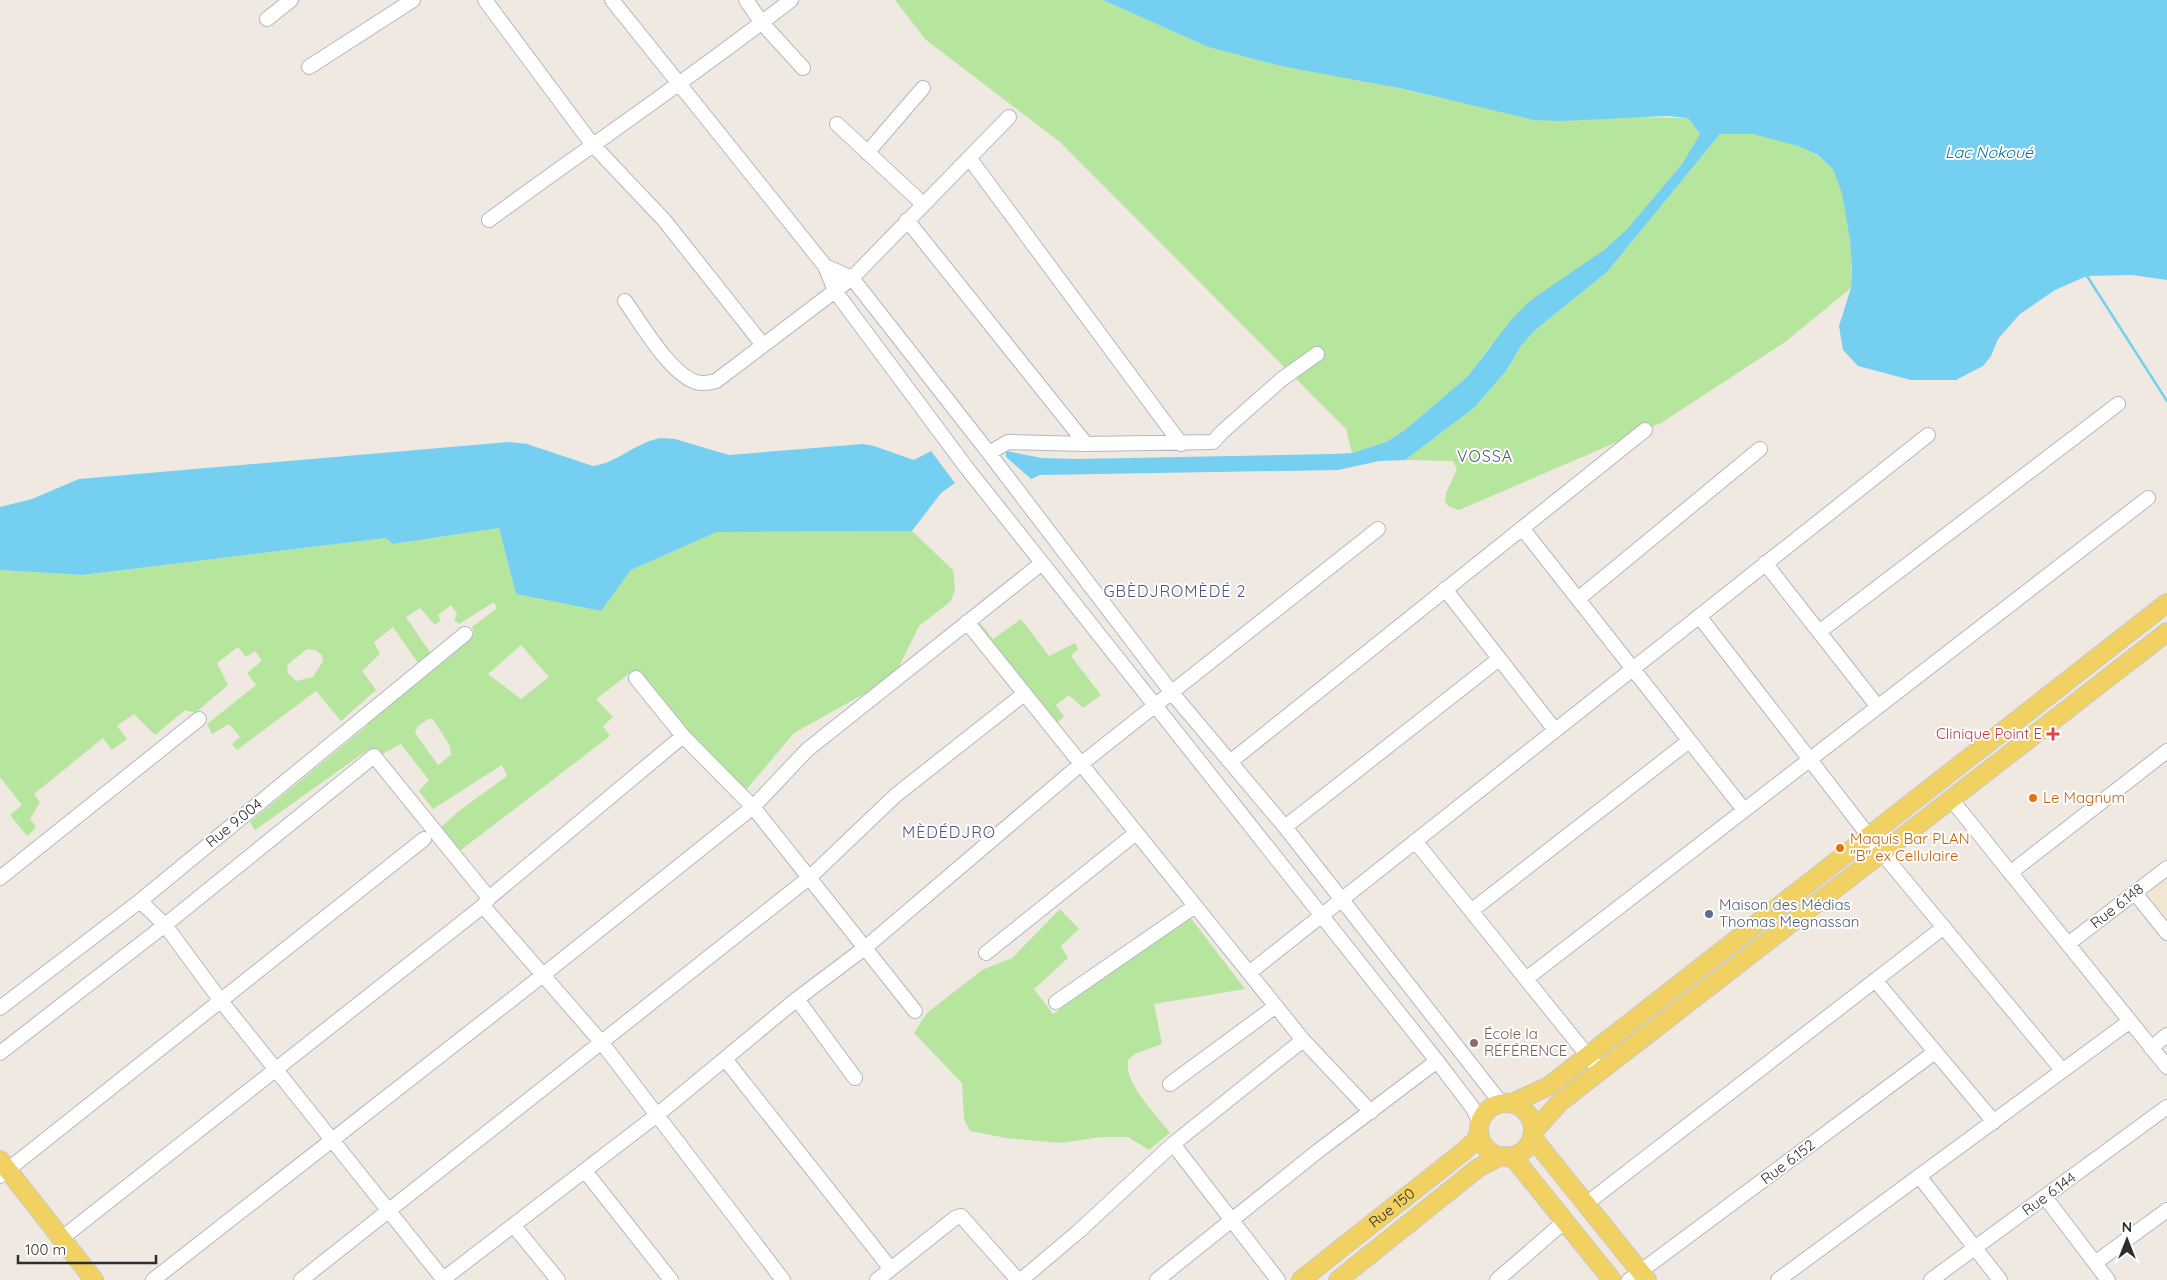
<svg xmlns="http://www.w3.org/2000/svg" width="2167" height="1280" viewBox="0 0 2167 1280" font-family="Quicksand,sans-serif">
<style>
.education{fill:#f0e6d1}
.green{fill:#b6e59e;fill-rule:evenodd}
.water{fill:#75cff0}
.lines{fill:none;stroke-linecap:round;stroke-linejoin:round}
.stream{stroke:#75cff0;stroke-width:2.5}
.minor-casing{stroke:#b4b7c1;stroke-width:16}
.major-casing{stroke:#c9c9c9;stroke-width:20}
.minor{stroke:#fff;stroke-width:14}
.major{stroke:#f2d163;stroke-width:18}
.health-dot{fill:#e0444e;stroke:#fff;stroke-width:2}
.food-dot{fill:#e8710a;stroke:#fff;stroke-width:2}
.service-dot{fill:#5c6f8a;stroke:#fff;stroke-width:2}
.education-dot{fill:#8d6e63;stroke:#fff;stroke-width:2}
.labels{text-anchor:middle;stroke-width:4;stroke-linejoin:round;paint-order:stroke}
.health-label{font-size:15px;fill:#be3a42;stroke:#fff;text-anchor:end}
.food-label{font-size:15px;fill:#c56008;stroke:#fff;text-anchor:start}
.street-label{font-size:15px;fill:#2e2e2e;stroke:#fff}
.service-label{font-size:15px;fill:#4e5e75;stroke:#fff;text-anchor:start}
.education-label{font-size:15px;fill:#785e54;stroke:#fff;text-anchor:start}
.water-label{font-size:16px;font-style:italic;fill:#0d6fa3;stroke:#fff}
.neighbourhood-label{font-size:16px;letter-spacing:1px;fill:#4d5680;stroke:#fff}
</style>
<rect width="100%" height="100%" fill="#efe9e1"/>
<path class="education" d="M 2167,874 L 2167,929 L 2140,896 Z"/>
<path class="green" d="M 895,0 L 1103,0 L 1208,47 L 1281,66 L 1345,76 L 1467,104 L 1561,121 L 1623,117 L 1688,118 L 1700,134 L 1682,164 L 1627,229 L 1604,250 L 1562,281 L 1490,346 L 1467,377 L 1405,430 L 1386,442 L 1352,453 L 1346,429 L 1060,142 L 926,40 Z
M 1720,134 C 1730,134 1741,133 1751,134 C 1772,135 1822,151 1834,170 C 1849,197 1853,257 1851,288 L 1785,342 L 1661,423 L 1459,510 L 1448,506 L 1445,501 L 1446,493 L 1457,469 L 1453,461 L 1405,460 L 1474,408 L 1506,371 L 1521,346 L 1534,331 L 1607,272 Z
M 499,528 L 516,594 L 601,611 L 631,570 L 717,532 L 912,531 L 953,570 L 955,590 L 951,601 L 919,626 L 894,677 L 794,733 L 745,791 L 697,740 L 686,732 L 634,670 L 596,699 L 613,717 L 603,726 L 610,736 L 453,856 L 433,834 L 459,811 L 507,776 L 502,765 L 433,809 L 419,791 L 429,780 L 401,744 L 377,757 L 369,749 L 255,830 L 250,822 L 367,726 L 371,717 L 474,634 L 472,627 L 497,608 L 494,602 L 459,624 L 454,620 L 457,614 L 451,605 L 438,615 L 441,620 L 435,625 L 420,608 L 406,617 L 431,654 L 418,663 L 393,627 L 374,642 L 380,654 L 362,671 L 376,690 L 341,721 L 316,691 L 237,750 L 232,744 L 240,737 L 229,724 L 212,734 L 207,724 L 256,685 L 247,673 L 262,661 L 255,651 L 246,657 L 238,647 L 217,663 L 228,685 L 195,713 L 185,710 L 155,735 L 134,714 L 117,726 L 127,739 L 112,750 L 103,738 L 34,794 L 40,802 L 30,819 L 36,827 L 27,836 L 10,815 L 22,805 L 0,777 L 0,570 L 82,575 L 386,538 L 393,544 ZM 521,645 L 549,677 L 521,699 L 488,674 ZM 307,649 L 315,650 L 322,655 L 323,661 L 313,677 L 296,681 L 288,673 L 287,665 ZM 428,719 L 433,719 L 450,746 L 451,755 L 438,765 L 415,733 L 417,727 Z
M 1021,619 L 1049,656 L 1075,643 L 1078,649 L 1071,656 L 1101,695 L 1083,708 L 1069,695 L 1056,705 L 1064,717 L 1054,725 L 975,627 L 980,623 L 993,639 Z
M 1060,909 L 1079,929 L 1061,946 L 1068,958 L 1034,989 L 1053,1014 L 1190,917 L 1245,989 L 1154,1004 L 1162,1044 L 1135,1054 L 1128,1060 C 1124,1084 1156,1114 1170,1133 L 1149,1150 L 1128,1137 L 1101,1137 L 1060,1143 L 1006,1138 L 970,1131 L 964,1119 L 962,1083 L 914,1033 L 927,1013 L 982,970 L 1012,958 Z"/>
<path class="water" d="M 1103,0 L 2167,0 L 2167,280 L 2132,275 L 2087,276 L 2055,290 L 2020,314 L 1998,339 L 1991,356 L 1983,366 L 1956,380 L 1911,380 L 1858,366 L 1843,350 L 1839,326 L 1851,288 L 1852,270 L 1850,240 L 1842,193 L 1833,169 L 1818,155 L 1798,146 L 1753,134 L 1720,134 L 1607,272 L 1534,331 L 1521,346 L 1506,371 L 1474,408 L 1405,460 L 1379,461 L 1338,470 L 1040,475 L 1031,479 L 1006,457 L 1006,451 L 1042,458 L 1077,459 L 1332,454 L 1352,453 L 1386,442 L 1405,430 L 1467,377 L 1511,320 L 1531,300 L 1604,250 L 1627,229 L 1682,164 L 1700,134 L 1688,118 L 1667,116 L 1561,121 L 1534,120 L 1399,88 L 1281,66 L 1208,47 Z
M 661,438 L 675,439 L 729,455 L 863,444 L 874,446 L 914,460 L 931,451 L 955,483 L 941,493 L 912,531 L 717,532 L 631,570 L 601,611 L 516,594 L 499,528 L 393,544 L 386,538 L 82,575 L 0,570 L 0,507 L 32,499 L 79,479 L 509,442 L 527,444 L 593,466 C 617,463 636,442 661,438 Z"/>
<g class="lines">
<path class="stream" d="M 2087,276 L 2167,401"/>
<g class="minor-casing">
<path id="minor" d="M 485,0 L 592,144 L 664,220 L 763,345
M 612,0 L 825,266 L 835,291 L 966,467 L 1437,1061 L 1472,1107 L 1480,1122
M 746,0 L 762,23 L 803,68
M 267,19 L 291,0
M 309,67 L 413,0
M 837,124 L 923,204
M 867,153 L 923,88
M 970,159 L 1181,444
M 489,220 C 589,146 693,77 791,0
M 907,220 L 1086,444
M 825,266 L 852,278 L 989,453 L 1172,693 L 1285,827 L 1501,1103
M 625,301 C 641,323 670,374 696,382 C 703,384 709,383 716,381 L 852,278 L 1009,117
M 989,453 L 1008,442 L 1086,444 L 1213,442 L 1222,432 L 1282,379 L 1317,354
M 1522,528 L 1744,810
M 1765,563 L 1878,707
M 1445,589 L 1555,730
M 1578,599 L 1760,449
M 1699,616 L 1882,853 L 2062,1070
M 967,622 L 1303,1040 L 1371,1112
M 1819,632 L 2118,404
M 636,678 L 683,736 L 753,807 L 915,1011
M 1230,762 L 1645,430
M 1951,799 L 2167,1067
M 1285,827 L 1499,659
M 1415,841 L 1600,1071
M 2010,873 L 2167,751
M 0,878 L 199,719
M 2135,893 L 2167,933
M 489,898 L 683,736
M 140,901 L 165,925 L 221,1001 L 444,1280
M 1471,911 L 1689,741
M 2068,944 L 2167,868
M 986,953 L 1136,833
M 1249,973 L 1928,435
M 1526,979 L 2148,498
M 1875,980 L 1994,1122
M 797,999 L 855,1078
M 1056,1002 L 1195,906
M 0,1008 L 140,901 L 465,634
M 2151,1048 L 2167,1035
M 0,1053 L 165,925 L 374,756 L 489,898 L 483,906 L 602,1043 L 783,1280
M 725,1059 L 891,1269
M 1170,1084 L 1276,1006
M 1173,1144 L 1278,1280
M 585,1171 L 671,1280
M 0,1176 L 424,839
M 1919,1176 L 2000,1280
M 2045,1197 L 2108,1280
M 1586,1204 L 1944,927
M 514,1226 L 558,1280
M 62,1238 L 483,906
M 2095,1263 L 2167,1210
M 153,1280 L 543,975 L 753,807 L 807,750 L 1042,563
M 301,1280 L 810,877 L 896,795 L 1024,694
M 442,1280 L 657,1115 L 797,999 L 866,947 L 1081,764 L 1378,529
M 877,1280 L 955,1218 L 961,1216 L 1018,1280
M 1021,1280 L 1079,1231 L 1173,1144 L 1303,1040
M 1157,1280 L 1318,1151 L 1437,1061
M 1497,1280 L 1564,1222
M 1629,1280 L 1935,1052
M 1778,1280 L 2130,1021
M 1931,1280 L 2167,1107"/>
</g>
<g class="major-casing">
<g id="major">
<path d="M 1512,1103 L 1549,1086 L 2167,603"/>
<circle cx="1506" cy="1130" r="27"/>
<path d="M 1533,1132 L 1560,1102 L 2167,632"/>
<path d="M 1532,1137 L 1647,1280"/>
<path d="M 1508,1156 L 1517,1162 L 1612,1280"/>
<path d="M 0,1160 L 94,1280"/>
<path id="s1" d="M 1301,1280 L 1464,1151 L 1476,1140 L 1479,1131"/>
<path d="M 1338,1280 L 1478,1168 L 1501,1156"/>
</g>
</g>
<use href="#minor" class="minor"/>
<use href="#major" class="major"/>
</g>
<path class="health-dot" d="M2050.5 726.5h5v5h5v5h-5v5h-5v-5h-5v-5h5z"/>
<g class="food-dot">
<circle cx="2033" cy="798" r="5"/>
<circle cx="1840" cy="848" r="5"/>
</g>
<circle class="service-dot" cx="1709" cy="914" r="5"/>
<circle class="education-dot" cx="1474" cy="1043" r="5"/>
<g class="labels">
<g class="health-label">
<text x="2042" y="739">Clinique Point E</text>
</g>
<g class="food-label">
<text x="2043" y="803">Le Magnum</text>
<text x="1850" y="844">Maquis Bar PLAN<tspan x="1850" dy="17">"B" ex Cellulaire</tspan></text>
</g>
<g class="street-label">
<text transform="translate(234 823) rotate(-39)" y="5">Rue 9.004</text>
<text transform="translate(2117 906) rotate(-38)" y="5">Rue 6.148</text>
<text transform="translate(1788 1162) rotate(-37)" y="5">Rue 6.152</text>
<text transform="translate(2049 1194) rotate(-36)" y="5">Rue 6.144</text>
<text dy="5" stroke="none"><textPath href="#s1" startOffset="116">Rue 150</textPath></text>
</g>
<g class="service-label">
<text x="1719" y="910">Maison des Médias<tspan x="1719" dy="17">Thomas Megnassan</tspan></text>
</g>
<g class="education-label">
<text x="1484" y="1039">École la<tspan x="1484" dy="17">RÉFÉRENCE</tspan></text>
</g>
<g class="water-label">
<text x="1989" y="158">Lac Nokoué</text>
</g>
<g class="neighbourhood-label">
<text x="1485" y="462">VOSSA</text>
<text x="1175" y="597">GBÈDJROMÈDÉ 2</text>
<text x="949" y="838">MÈDÉDJRO</text>
</g>
</g>
<g transform="translate(2127 1240)" stroke="#ffffff" stroke-width="4" paint-order="stroke">
<path d="M0-4L9 19L0 12L-9 19Z" fill="#2e2e2e"/>
<text y="-8" font-size="14" font-weight="bold" text-anchor="middle" fill="#2e2e2e">N</text>
</g>
<path d="M18 1255v8h138v-8" fill="none" stroke="#2e2e2e" stroke-width="2.5"/>
<text x="25" y="1255" font-size="15" fill="#2e2e2e" stroke="#ffffff" stroke-width="4" paint-order="stroke">100 m</text>
</svg>
